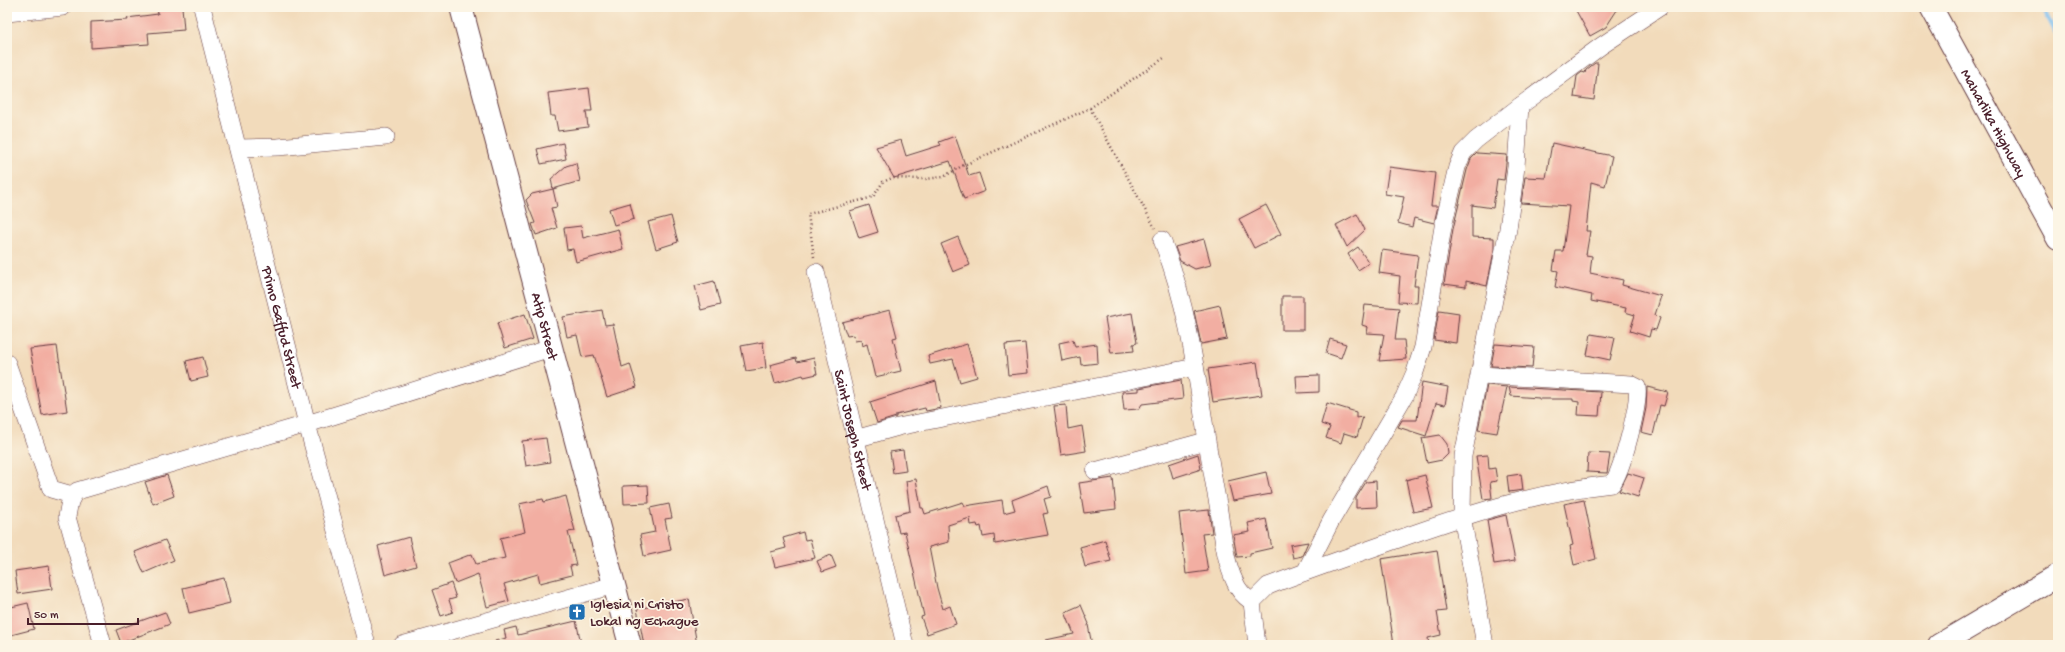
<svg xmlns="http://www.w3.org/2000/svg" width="2065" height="652" viewBox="0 0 2065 652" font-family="'Gochi Hand',sans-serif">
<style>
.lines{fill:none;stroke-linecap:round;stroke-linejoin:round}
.stream{stroke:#7abff1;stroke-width:4.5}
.building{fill:#f2aea2}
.minor-casing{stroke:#633b41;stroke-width:18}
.secondary-casing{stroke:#633b41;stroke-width:24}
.trunk-casing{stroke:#633b41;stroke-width:24}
.path{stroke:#633b41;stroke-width:2.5;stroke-dasharray:1 3;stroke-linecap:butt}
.minor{stroke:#fff;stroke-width:17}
.secondary{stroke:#fff;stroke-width:22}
.trunk{stroke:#fff;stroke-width:22}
.labels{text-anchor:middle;stroke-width:3.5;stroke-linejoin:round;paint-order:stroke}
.street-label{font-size:15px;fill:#4a1f2b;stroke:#fcf5e5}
.poi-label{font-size:15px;fill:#4a1f2b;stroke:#fcf5e5;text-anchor:start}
</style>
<rect width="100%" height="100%" fill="#fcf5e5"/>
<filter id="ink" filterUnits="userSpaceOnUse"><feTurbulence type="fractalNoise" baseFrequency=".025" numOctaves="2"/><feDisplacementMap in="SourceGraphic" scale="8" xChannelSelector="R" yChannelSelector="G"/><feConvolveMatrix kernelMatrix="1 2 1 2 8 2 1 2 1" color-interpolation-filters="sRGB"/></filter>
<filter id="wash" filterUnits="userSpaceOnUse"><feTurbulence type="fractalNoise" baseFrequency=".012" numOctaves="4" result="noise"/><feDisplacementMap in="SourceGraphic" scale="16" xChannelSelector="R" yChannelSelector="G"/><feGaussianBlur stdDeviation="0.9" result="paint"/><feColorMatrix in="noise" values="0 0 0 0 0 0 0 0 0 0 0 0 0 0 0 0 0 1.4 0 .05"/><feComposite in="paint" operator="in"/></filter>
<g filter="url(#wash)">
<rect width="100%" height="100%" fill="#f2dbbb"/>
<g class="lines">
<path class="stream" d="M 2043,7 L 2058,37"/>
</g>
<g id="blocks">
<path class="building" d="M 157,7 L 182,7 L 184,30 L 148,33 L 149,44 L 91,48 L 91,22 L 128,20 L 127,18 L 158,14 Z
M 1574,7 L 1619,7 L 1606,27 L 1590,36 Z
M 1595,63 L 1598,63 L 1594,100 L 1574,97 L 1577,76 L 1582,72 L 1585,73 L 1586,70 Z
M 589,88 L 592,111 L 586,111 L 588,127 L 558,131 L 555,116 L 551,116 L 548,93 Z
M 955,136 L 969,176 L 979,173 L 985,191 L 964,199 L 950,161 L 894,178 L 876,147 L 901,140 L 906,156 L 941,145 L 939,142 Z
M 563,143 L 566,159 L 541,164 L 537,149 Z
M 1552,143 L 1612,156 L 1605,186 L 1591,182 L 1586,231 L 1590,231 L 1586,255 L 1592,256 L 1590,273 L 1623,280 L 1622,285 L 1661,296 L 1655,315 L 1660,318 L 1656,330 L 1651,329 L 1649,337 L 1630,331 L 1635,315 L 1625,312 L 1626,308 L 1591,301 L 1592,295 L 1555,287 L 1558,271 L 1553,270 L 1556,251 L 1563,251 L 1569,206 L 1521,203 L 1525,177 L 1546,178 Z
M 1477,153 L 1507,155 L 1504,180 L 1497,179 L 1493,208 L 1472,205 L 1472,237 L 1494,238 L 1494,251 L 1487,286 L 1466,281 L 1466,287 L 1444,284 L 1453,229 L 1467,170 L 1471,159 Z
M 576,163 L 580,181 L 553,189 L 551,179 L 566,166 Z
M 1389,167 L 1435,173 L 1431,206 L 1438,206 L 1434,223 L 1414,218 L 1412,227 L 1398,223 L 1404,197 L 1385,194 Z
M 553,189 L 557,207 L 551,208 L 557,228 L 536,235 L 532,224 L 535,223 L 526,200 L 532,194 Z
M 630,203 L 634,219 L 614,225 L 609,209 Z
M 869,205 L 878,232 L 859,238 L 850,211 Z
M 1266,205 L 1281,234 L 1254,248 L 1239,219 Z
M 1357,214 L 1365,230 L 1347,247 L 1336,225 Z
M 671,216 L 678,242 L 656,249 L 648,222 Z
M 581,226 L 583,238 L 618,229 L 623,249 L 576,262 L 573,249 L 567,250 L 564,228 Z
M 958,237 L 970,265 L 953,272 L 941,244 Z
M 1204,239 L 1211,265 L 1195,269 L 1180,261 L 1175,247 Z
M 1358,247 L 1369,263 L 1358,270 L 1348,254 Z
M 1382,250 L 1418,255 L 1414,286 L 1418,286 L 1417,303 L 1398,302 L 1400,276 L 1379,273 Z
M 714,281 L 720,305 L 701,310 L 695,286 Z
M 1282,296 L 1303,296 L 1303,330 L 1282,330 Z
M 1220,305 L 1227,339 L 1201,344 L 1194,311 Z
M 1365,305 L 1399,308 L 1395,340 L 1404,340 L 1406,359 L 1379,361 L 1384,334 L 1367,333 L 1368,327 L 1362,325 Z
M 602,310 L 605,325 L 613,324 L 622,367 L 630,364 L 637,387 L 607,397 L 594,355 L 582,357 L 577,335 L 567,337 L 563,317 Z
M 890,310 L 897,337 L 893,338 L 901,371 L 875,377 L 867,344 L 862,346 L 861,340 L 855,341 L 854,335 L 847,336 L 842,322 Z
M 1439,310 L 1459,313 L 1456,343 L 1434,340 Z
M 1132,313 L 1137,343 L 1133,344 L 1134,351 L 1111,353 L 1105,318 Z
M 525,314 L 533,339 L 505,348 L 497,323 Z
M 1591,334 L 1615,338 L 1610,360 L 1587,355 Z
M 1330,339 L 1346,344 L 1341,358 L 1326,353 Z
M 1073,340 L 1075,347 L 1097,344 L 1098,363 L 1081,365 L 1080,357 L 1062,361 L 1059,343 Z
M 763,342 L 766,368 L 746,371 L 741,346 Z
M 1025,343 L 1028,373 L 1008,375 L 1005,345 Z
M 967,344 L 977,377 L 960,382 L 953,359 L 930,364 L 928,356 Z
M 1495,344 L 1534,347 L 1532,368 L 1491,366 Z
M 57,346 L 67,411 L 42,415 L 30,349 Z
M 203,357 L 208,377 L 191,381 L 186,361 Z
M 796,358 L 797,362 L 814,358 L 817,374 L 804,377 L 803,375 L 775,383 L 770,365 Z
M 1257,362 L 1262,395 L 1213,402 L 1208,369 Z
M 1319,375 L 1319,392 L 1297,393 L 1296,376 Z
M 1181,380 L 1183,399 L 1142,404 L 1139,409 L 1124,410 L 1122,392 L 1139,391 L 1139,388 Z
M 936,381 L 941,408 L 926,411 L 925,408 L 896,415 L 896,417 L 877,423 L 870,402 Z
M 1422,382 L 1448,387 L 1445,405 L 1436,403 L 1426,436 L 1398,427 L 1402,420 L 1417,420 Z
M 1487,385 L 1507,387 L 1497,433 L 1478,430 Z
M 1509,387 L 1601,392 L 1599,416 L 1578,415 L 1579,402 L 1573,401 L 1573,399 L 1539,399 L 1539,398 L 1511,396 Z
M 1647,387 L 1668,392 L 1664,406 L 1660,405 L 1653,435 L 1641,432 L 1646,408 Z
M 1327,403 L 1356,412 L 1356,418 L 1363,417 L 1357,437 L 1344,433 L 1341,443 L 1326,438 L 1330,427 L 1321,424 Z
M 1066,405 L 1068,429 L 1082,426 L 1086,451 L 1061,455 L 1054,406 Z
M 1440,435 L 1447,444 L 1448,454 L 1442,460 L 1427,463 L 1422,438 Z
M 546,438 L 550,462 L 526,466 L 522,441 Z
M 903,450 L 906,471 L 893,473 L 890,452 Z
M 1588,453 L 1610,454 L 1607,473 L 1587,472 Z
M 1198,454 L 1201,469 L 1173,478 L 1169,464 Z
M 1488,455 L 1489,469 L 1495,468 L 1497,481 L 1490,482 L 1492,498 L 1483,499 L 1476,456 Z
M 1266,472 L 1271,494 L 1233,501 L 1228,481 Z
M 1628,473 L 1644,478 L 1638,497 L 1619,491 Z
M 1521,474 L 1523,490 L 1509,492 L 1507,476 Z
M 167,475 L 174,496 L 153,504 L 145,482 Z
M 1425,475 L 1433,508 L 1413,512 L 1406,480 Z
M 1113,478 L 1116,509 L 1084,513 L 1079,483 Z
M 916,479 L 921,508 L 923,508 L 925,514 L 963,502 L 965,506 L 1002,500 L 1004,513 L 1015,510 L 1012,500 L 1048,486 L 1051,497 L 1044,499 L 1048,513 L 1043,514 L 1048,535 L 995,544 L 994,535 L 983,537 L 981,526 L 978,527 L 977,524 L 971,525 L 970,518 L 948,525 L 949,542 L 929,547 L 937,588 L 943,609 L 950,606 L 956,624 L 927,634 L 921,617 L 924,616 L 905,532 L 899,533 L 895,515 L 910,511 L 906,481 Z
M 1376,481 L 1377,507 L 1356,508 L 1356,498 L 1366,482 Z
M 648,485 L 649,503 L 624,504 L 623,486 Z
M 566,496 L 575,531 L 568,532 L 576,565 L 570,566 L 572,575 L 540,583 L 538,574 L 504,584 L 509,601 L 487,607 L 478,574 L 455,583 L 448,563 L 472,554 L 476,564 L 505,558 L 500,538 L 525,532 L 519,504 L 543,499 L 544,502 Z
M 1584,500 L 1596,559 L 1574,565 L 1570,546 L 1573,545 L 1564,504 Z
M 669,504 L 672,518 L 665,519 L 671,550 L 644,556 L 640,535 L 655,532 L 650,508 Z
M 1209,510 L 1212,533 L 1202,534 L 1208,571 L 1186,574 L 1179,513 Z
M 1506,515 L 1515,561 L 1494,564 L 1487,520 Z
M 1266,519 L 1272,548 L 1250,553 L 1250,556 L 1237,557 L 1233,535 L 1250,532 L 1248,523 Z
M 803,532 L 805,540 L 810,539 L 815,558 L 775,567 L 771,552 L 786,548 L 783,538 Z
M 409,537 L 416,566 L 385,575 L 378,546 Z
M 165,540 L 174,560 L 144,573 L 135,552 Z
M 1105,540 L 1111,561 L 1085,567 L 1080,547 Z
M 1308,542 L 1302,556 L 1293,558 L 1290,545 Z
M 1437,550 L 1446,611 L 1437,612 L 1441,635 L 1428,638 L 1429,645 L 1394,645 L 1381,559 Z
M 831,555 L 836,567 L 822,572 L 817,561 Z
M 49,566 L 52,589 L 18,594 L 15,571 Z
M 224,578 L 230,603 L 189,613 L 183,588 Z
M 451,583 L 456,598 L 449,600 L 453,612 L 441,616 L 432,590 Z
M 689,599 L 697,645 L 644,645 L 637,609 Z
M 28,603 L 34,629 L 7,636 L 7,608 Z
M 1081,605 L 1089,624 L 1088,625 L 1092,645 L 1046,645 L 1046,640 L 1074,634 L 1065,612 Z
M 165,612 L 170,624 L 121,643 L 116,630 Z
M 576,621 L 581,643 L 571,645 L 496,645 L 495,641 L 506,638 L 504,630 L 516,627 L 518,635 Z"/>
</g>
</g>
<g filter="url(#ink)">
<use href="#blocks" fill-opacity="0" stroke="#633b41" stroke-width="1"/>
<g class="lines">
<g class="minor-casing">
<g id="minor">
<path id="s1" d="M 202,7 L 307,424 L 367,645"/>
<path d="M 7,13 L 63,7"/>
<path d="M 238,148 L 278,147 L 386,137"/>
<path d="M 1162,240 C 1195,322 1200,413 1217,499 C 1222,525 1223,557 1235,582 C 1238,590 1245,597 1252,602"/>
<path id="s2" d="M 816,272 L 905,645"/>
<path d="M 7,363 L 51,489 L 72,495"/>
<path d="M 855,439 L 898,427 L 1195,367"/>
<path d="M 1095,471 L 1206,441"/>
<path d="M 1305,572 L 1331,521 L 1404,397 L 1415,372 L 1423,347 L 1443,227 L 1457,167 L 1463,153 L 1476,140 L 1520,106 L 1601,46 L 1660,7"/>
<path d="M 103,645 L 67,517 C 69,507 69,498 77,491 L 307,424 L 551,348"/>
<path d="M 402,645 L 614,585"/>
<path d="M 1257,645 L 1252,602 L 1268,586 C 1309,570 1351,556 1393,541 C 1465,515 1536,492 1612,484 C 1622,471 1640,403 1637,387 L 1631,384 L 1481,375"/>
<path d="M 1485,645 L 1462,516 L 1463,456 L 1508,229 L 1516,167 L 1520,106"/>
</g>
</g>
<g class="secondary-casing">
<g id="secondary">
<path id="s3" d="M 461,7 L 630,645"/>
<path d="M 1939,645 L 2058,575"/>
</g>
</g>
<g class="trunk-casing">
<g id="trunk">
<path id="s4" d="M 1931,7 L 2058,239"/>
</g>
</g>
<path class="path" d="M 1090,108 L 1155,228
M 814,257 L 808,214 L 873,197 L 883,182 L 892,178 L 925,179 L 943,177 L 962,166 L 1090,108 L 1164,58"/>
<use href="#minor" class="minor"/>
<use href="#secondary" class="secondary"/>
<use href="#trunk" class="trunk"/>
</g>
</g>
<defs>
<g id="church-square" transform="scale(0.9)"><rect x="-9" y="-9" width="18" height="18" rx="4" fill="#1f6fb2" stroke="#fcf5e5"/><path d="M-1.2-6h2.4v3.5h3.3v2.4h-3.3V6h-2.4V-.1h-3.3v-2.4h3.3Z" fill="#fff"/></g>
</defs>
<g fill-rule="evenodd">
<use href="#church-square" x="577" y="612"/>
</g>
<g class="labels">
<g class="street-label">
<text dy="5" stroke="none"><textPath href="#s4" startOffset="132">Maharlika Highway</textPath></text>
<text dy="5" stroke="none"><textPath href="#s3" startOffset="330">Atip Street</textPath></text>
<text dy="5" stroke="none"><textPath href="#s1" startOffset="330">Primo Gaffud Street</textPath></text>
<text dy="5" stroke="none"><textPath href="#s2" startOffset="162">Saint Joseph Street</textPath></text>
</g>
<g class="poi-label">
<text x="590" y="608">Iglesia ni Cristo<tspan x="590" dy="17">Lokal ng Echague</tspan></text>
</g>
</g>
<rect width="2065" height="652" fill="none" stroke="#fcf5e5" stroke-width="24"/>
<path d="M28 618v6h110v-6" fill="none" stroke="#4a1f2b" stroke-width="2"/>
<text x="34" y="618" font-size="12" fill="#4a1f2b" stroke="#fcf5e5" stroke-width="3" paint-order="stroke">50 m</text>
</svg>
